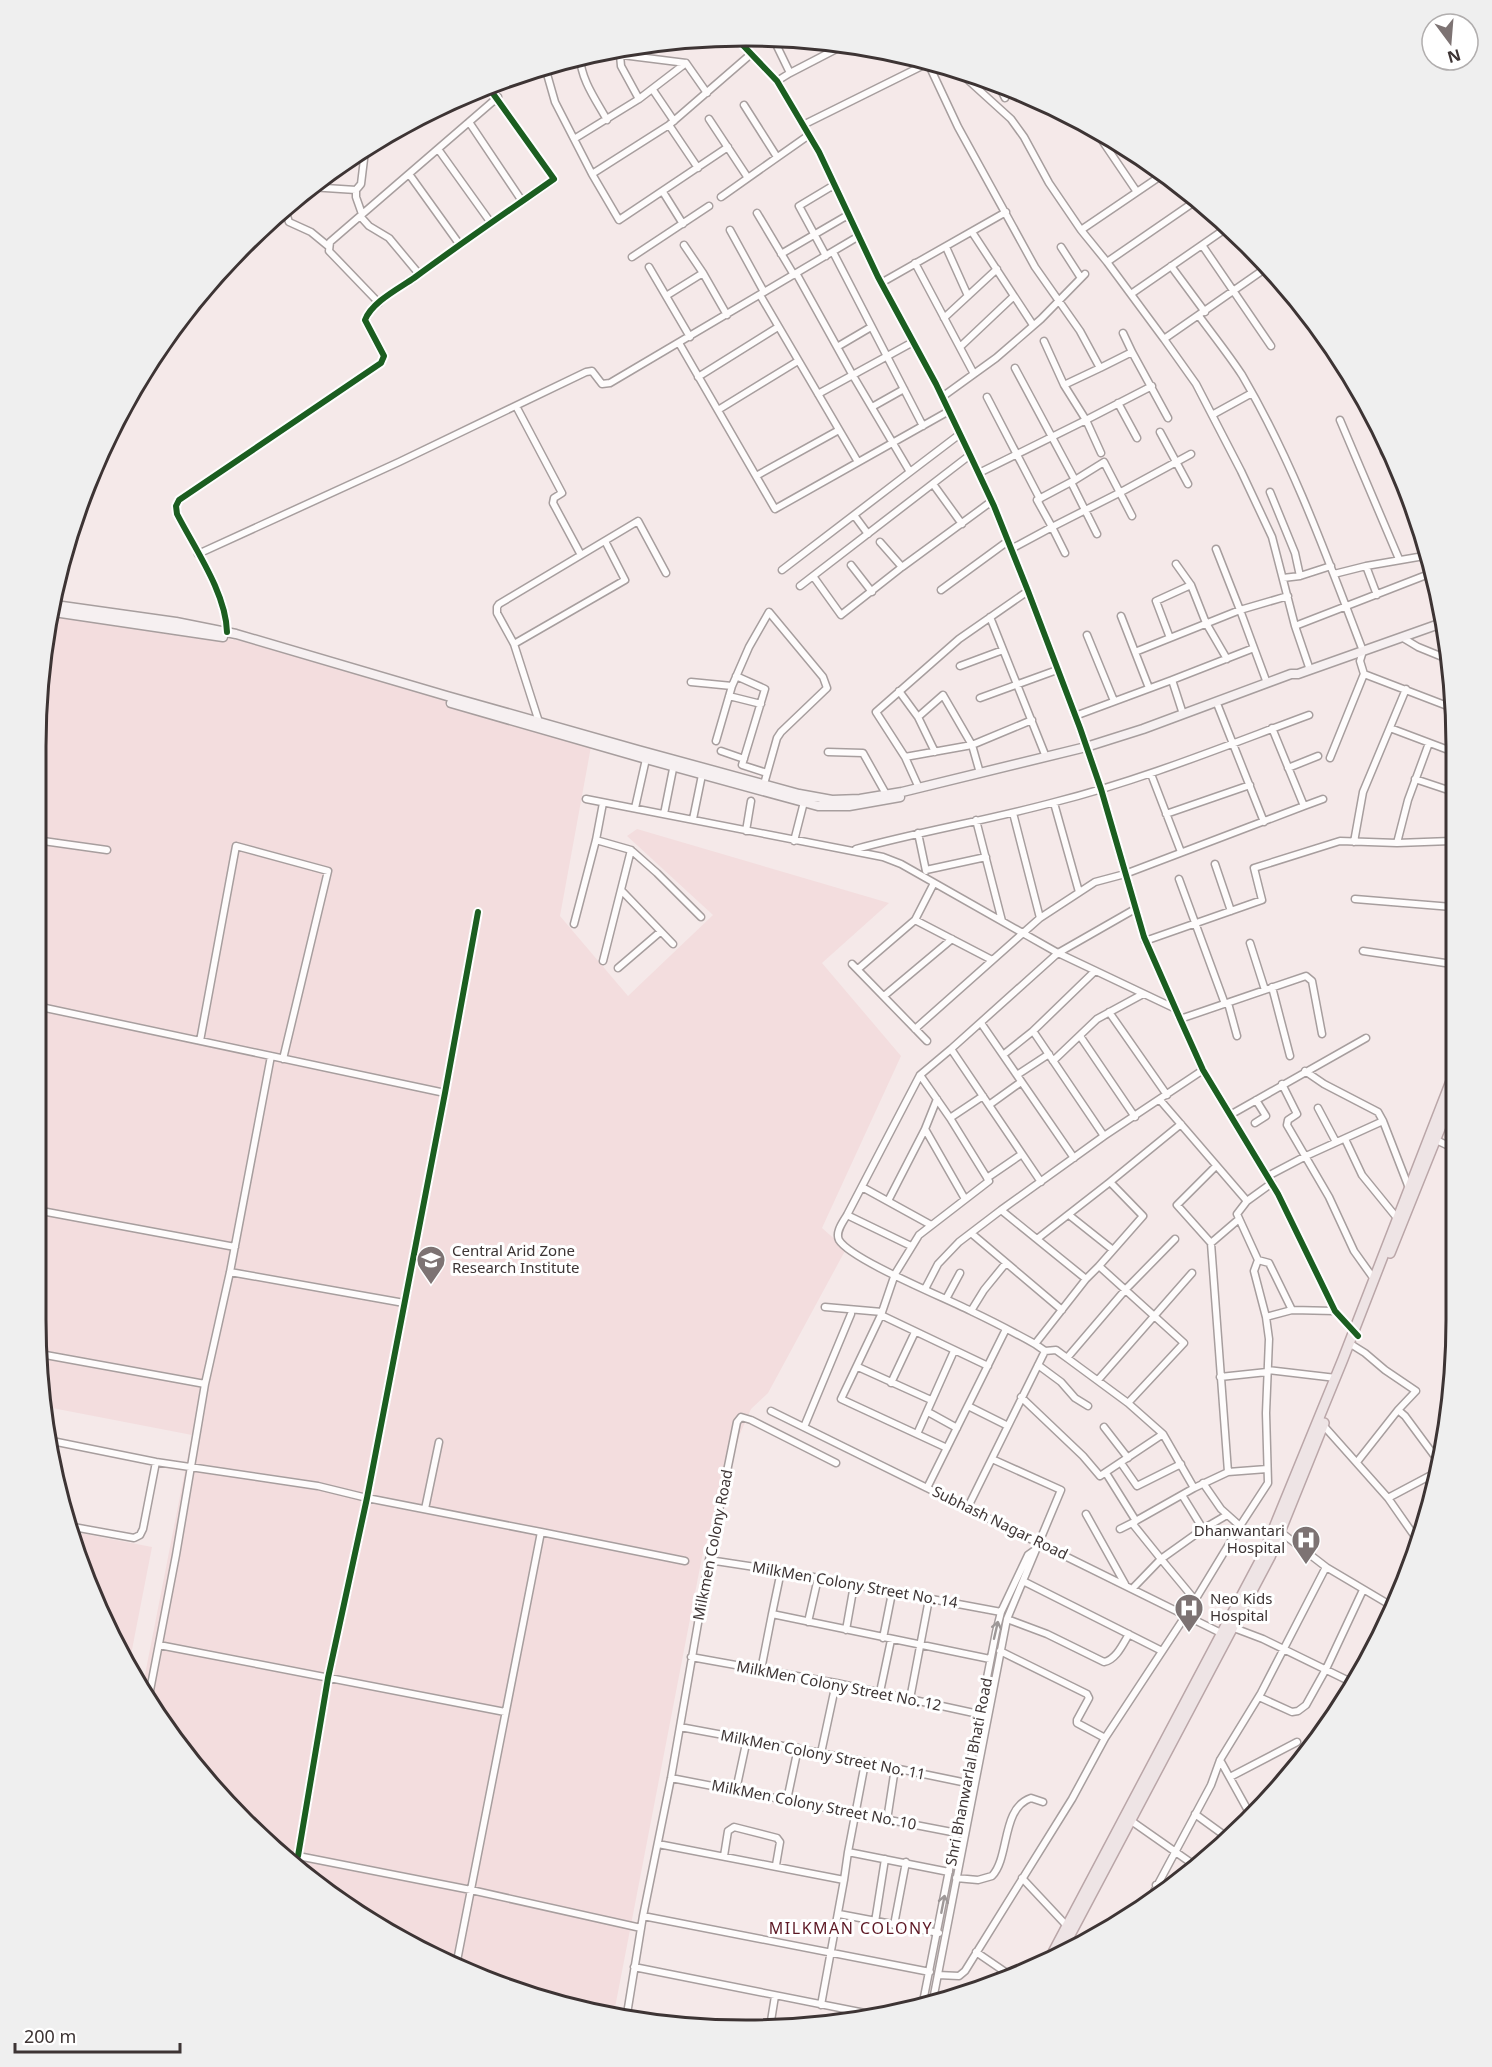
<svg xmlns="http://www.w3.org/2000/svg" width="1492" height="2067" viewBox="0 0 1492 2067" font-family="'Noto Sans',sans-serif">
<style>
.built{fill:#f3ddde}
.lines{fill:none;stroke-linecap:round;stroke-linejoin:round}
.minor-casing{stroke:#a79e9e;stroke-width:9}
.secondary-casing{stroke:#a79e9e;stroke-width:11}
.primary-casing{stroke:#baa6a8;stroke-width:12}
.minor{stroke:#fefcfc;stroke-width:6}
.secondary{stroke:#f6f0f1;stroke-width:8}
.primary{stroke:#eee4e5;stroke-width:9}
.cycleway-casing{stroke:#fff;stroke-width:10}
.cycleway{stroke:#1b5e20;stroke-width:6}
.oneway{stroke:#9e9898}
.labels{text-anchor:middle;stroke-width:6;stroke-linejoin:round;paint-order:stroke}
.poi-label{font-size:15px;fill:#3d3434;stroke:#fff;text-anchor:start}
.street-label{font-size:15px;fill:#3d3434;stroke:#fff}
.neighbourhood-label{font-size:16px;letter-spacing:1.5px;fill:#5d1824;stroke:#fff}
.rim{fill:none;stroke:#3d3434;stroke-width:3}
</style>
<rect width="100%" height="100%" fill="#f5e9e9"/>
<path class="built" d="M 53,613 L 249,642 L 592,741 L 560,916 L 628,996 L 713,915 L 627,836 L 637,829 L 889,903 L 822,963 L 901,1056 L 822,1228 L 846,1249 L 768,1393 L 751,1409 L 739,1436 L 702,1557 L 613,2018 L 432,1958 L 278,1855 L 155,1715 L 142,1690 L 192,1435 L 47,1407 L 36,1321 L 36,746 Z
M 69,1531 L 152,1547 L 129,1665 L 90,1593 Z"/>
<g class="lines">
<g class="minor-casing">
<path id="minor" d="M 737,39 L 777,81 L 819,152 L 878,277 L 936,384 L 970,455 L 994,506 L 1028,591 L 1080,728 L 1101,789 L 1144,937 L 1180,1019 L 1203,1070 L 1278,1194 L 1335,1311 L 1358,1336
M 774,40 L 790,73 L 777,81
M 825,42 L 830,52
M 606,53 L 686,63 L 707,93
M 620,55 L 621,66 L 639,99
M 580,57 C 581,80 596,100 607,120
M 928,63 L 958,127 L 1035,267 L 1080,331 L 1100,368 L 1064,385
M 545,67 L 555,102 L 592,174 L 669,125 L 751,54
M 957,70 L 1011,119 L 1024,137 L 1049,183 L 1081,230 L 1107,262
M 790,73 L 846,44
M 998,84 L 1005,98
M 653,90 L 674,121
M 744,105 L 777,157
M 709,119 L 748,178
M 469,122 L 522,201
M 669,125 L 698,168
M 803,125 L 928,63
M 1093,127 L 1137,192
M 574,139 L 639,99 L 686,63
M 438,149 L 491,223
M 409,174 L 460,245
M 592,174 L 619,220 L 728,147
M 310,187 L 356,190
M 663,192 L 683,224
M 721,197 L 809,135
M 1197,200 L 1107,262 L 1164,339 L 1266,268
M 285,210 L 289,222 L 311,232 L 328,246
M 757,213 L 794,275
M 362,214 L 356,197 L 356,190 L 361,184 L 365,151
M 360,216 L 369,226 L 389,238 L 419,274
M 730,230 L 764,292
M 1081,230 L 1162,175
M 972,232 L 1033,325
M 684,245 L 703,273
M 1202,245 L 1271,346
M 946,247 L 968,296
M 1061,247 L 1081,278
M 833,252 L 923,426
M 781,254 L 848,215
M 826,256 L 799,206 L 834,185
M 632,257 L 709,206
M 915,263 L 974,374
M 1171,266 L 1205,312
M 649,267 L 690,337
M 796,273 L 852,374 L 910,472 L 960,434
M 881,283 L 1006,212
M 1131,294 L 1228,227
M 760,295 L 858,462
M 666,296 L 703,273 L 727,315
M 379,303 L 329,251 L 330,242 L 498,97
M 1199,316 C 1213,335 1229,355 1242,375 C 1293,462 1327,557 1363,651 L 1360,661 L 1364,674
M 944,318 L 997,269
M 1164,339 L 1196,384 L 1241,471 L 1272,537 L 1295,626
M 679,343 L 775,509 L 949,411
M 837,347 L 871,327
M 960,347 L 1014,296
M 1132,352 L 1168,418
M 1015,368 L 1075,480 L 1071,482
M 1100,368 L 1132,352 L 1123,333
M 698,377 L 778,327
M 818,394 L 913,342
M 942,397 L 996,358 L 1041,319 L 1085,274
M 987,397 L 1040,499
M 1118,403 L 1137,438
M 516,406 L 562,493 L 554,498 L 553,503 L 581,555
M 872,407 L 904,389
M 718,410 L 798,361
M 1212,415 L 1252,393
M 1340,420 L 1399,559
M 1160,432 L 1188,484
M 1384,452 L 1404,481
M 1101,453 L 1086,420 L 1152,386
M 979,473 L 1086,420 L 1064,385 L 1044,341
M 756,476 L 839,430
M 1075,480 L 1104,462 L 1132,516
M 933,484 L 962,524
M 1270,492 L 1295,553 L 1300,576
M 854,515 L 868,534
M 1097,534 L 1071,482 L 1037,500 L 1052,527 L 1119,493 L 1121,492 L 1191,454
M 880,542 L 902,567
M 1011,549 L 1052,527 L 1065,553
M 1216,549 L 1240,610 L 1288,596
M 198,554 L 399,462 L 586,372 L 592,371 L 602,384 L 610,383 L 859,236
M 851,565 L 872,592
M 1366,566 L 1377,595
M 782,570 L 910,472
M 1334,574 L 1366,566 L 1424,556
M 813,576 L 841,615 L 902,567 L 992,501
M 1283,578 L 1300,576 L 1331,566
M 1191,585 L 1206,623 L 1227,659
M 800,586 L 970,455
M 941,590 L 1008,541
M 1121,616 L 1149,688
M 990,617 L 1046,757
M 227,632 C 226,593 195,549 177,514 L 176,506 L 179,500 L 381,363 L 384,356 L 365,320 C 372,302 398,289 414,278 C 460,244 507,212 554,179 L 489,88
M 1087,635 L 1114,701
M 1170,638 L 1156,601 L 1191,585 L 1176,564
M 1403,638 L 1418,647 L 1450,660
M 514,644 L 497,613 L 497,607 L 499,604 L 638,521 L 666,573
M 1254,648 L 1267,683
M 1135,652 L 1240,610 L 1254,648 L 1172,680
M 960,666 L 1003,650
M 1310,670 L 1295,626 L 1429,574
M 736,676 L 765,689 L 742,765 L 767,773
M 691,682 L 732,686
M 899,691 L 918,717 L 935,752
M 729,696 L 761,704
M 980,698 L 1057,670
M 1218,706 L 1264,822
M 1075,716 L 1172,680 L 1183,714
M 918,717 L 943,695 L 972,745 L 980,773
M 539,722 L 514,644 L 625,580 L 605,541
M 1390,728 L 1451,751
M 716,741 L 732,686 L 749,647 L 769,612 L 823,677 L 827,688 L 781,732 L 777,738 L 764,784
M 721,751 L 744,759
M 828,752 L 863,753 L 886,794
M 905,757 L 972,745 L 1032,720
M 1330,758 L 1364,674 L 1450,707
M 1288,768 L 1318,756
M 1151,774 L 1181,852
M 1415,779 L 1451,791
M 919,788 L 905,757 L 876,712 L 959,639 L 1028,591
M 586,799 L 883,857 L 901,864 L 1058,953 L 951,1049 L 920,1075
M 1054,803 L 1079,892
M 1304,806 L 1323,799
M 635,808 L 646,759
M 1013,813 L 1040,918
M 664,814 L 674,764
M 1166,814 L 1250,785
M 693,819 L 702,775
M 976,820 L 1002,921
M 746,831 L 751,801
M 918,833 L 926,871
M 36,840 L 107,850
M 596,840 L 631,850 L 603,961
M 794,841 L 804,802
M 1354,842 L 1363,792 L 1406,689
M 1397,843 L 1408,800 L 1429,743
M 856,849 C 922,831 989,820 1055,802 C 1142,780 1225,746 1309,715
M 631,850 L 657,873 L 701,917
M 1215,864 L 1231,911
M 926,870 L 986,857
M 1179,879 L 1225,1004
M 622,891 L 673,944
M 1355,899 L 1452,907
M 915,920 L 934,883
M 574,924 L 596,840 L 603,803
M 1145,941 L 1262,900 L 1254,868 L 1340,841 L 1397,843 L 1451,841
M 1250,943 L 1265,990
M 1363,951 L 1452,964
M 1058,953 L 1176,1009
M 1058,953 L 1135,909
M 852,964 L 927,1041
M 618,968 L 660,932
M 858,969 L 915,920 L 992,960
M 1272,987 L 1290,1056
M 884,996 L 952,939
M 1228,1003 L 1237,1036
M 36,1006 L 445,1093
M 1109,1012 L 1167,1095
M 1180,1019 L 1306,976 L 1312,981 L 1322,1034
M 981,1023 L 1074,1158
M 915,1029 L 1040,918 L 1095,882 L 1125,874 L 1304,806 L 1272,728
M 1033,1031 L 1095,971
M 1080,1036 L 1135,1117
M 200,1041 L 236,846 L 328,871 L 283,1059
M 951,1049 L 1041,1182
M 1003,1055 L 1033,1031 L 1104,1136
M 1053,1061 L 1097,1019 L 1143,994
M 1017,1075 L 1049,1054
M 1282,1084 L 1297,1114 L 1288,1120 L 1287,1125 L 1329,1197 L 1354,1251 L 1374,1279
M 1160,1100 L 1247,1201 L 1237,1214 L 1258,1260 L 1269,1263 L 1292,1310 L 1335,1311
M 989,1105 L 1021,1082
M 1318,1108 L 1336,1142
M 1230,1115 L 1366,1038
M 950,1118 L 983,1096
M 1383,1121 L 1409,1188
M 1255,1123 L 1266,1116 L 1256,1100
M 925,1129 L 937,1099
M 1432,1138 L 1453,1148
M 1345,1139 L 1362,1175 L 1397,1218
M 1268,1176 L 1306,1156 L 1383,1121 L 1378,1112 L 1324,1084 L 1305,1071
M 987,1178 L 1022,1154
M 1110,1182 L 1181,1124
M 862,1187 L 931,1225
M 888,1201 L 925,1129 L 965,1199
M 1247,1201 L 1272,1183
M 36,1210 L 235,1247
M 847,1215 L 911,1246
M 1069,1215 L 1113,1250
M 1239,1219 L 1211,1243 L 1228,1472 L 1267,1469
M 971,1233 L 1062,1310
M 1037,1239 L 1110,1182 L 1143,1216 L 1099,1266
M 1211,1243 L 1177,1205 L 1216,1166
M 230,1272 L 404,1303
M 1086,1279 L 1099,1266 L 1184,1343 L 1128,1403
M 925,1289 L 938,1264 L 959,1242 L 1001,1210
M 946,1299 L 960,1273
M 825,1307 L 882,1312
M 971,1311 L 984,1290 L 1006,1263
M 881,1315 L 895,1274 L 919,1235 L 989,1181 L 950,1118 L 920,1075 L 847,1215 C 843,1222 835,1232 839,1240 C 851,1260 948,1299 973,1312 C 994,1322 1015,1333 1035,1344
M 1266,1317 L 1292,1310
M 1349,1343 L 1365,1353 L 1385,1370 L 1416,1391 L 1398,1410 L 1405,1416 L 1439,1462
M 40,1354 L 205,1384
M 1067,1358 L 1126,1289 L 1175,1239
M 1038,1365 L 1061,1382 L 1075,1398 L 1088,1406
M 858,1367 L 931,1400
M 1268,1370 L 1336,1378
M 1220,1377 L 1267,1372
M 1098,1380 L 1192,1273
M 891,1383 L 915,1332
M 1021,1397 L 1083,1456 L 1100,1476 L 1163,1434 L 1128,1403 L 1067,1358 L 1056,1350 L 1045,1351
M 968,1406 L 1008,1426
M 771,1411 L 1225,1635
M 928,1412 L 957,1428
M 1323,1425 L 1388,1498 L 1418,1541
M 804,1427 L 851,1314
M 1104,1427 L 1128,1458
M 917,1434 L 954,1351
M 1163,1434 L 1194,1488 L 1228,1472
M 52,1441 L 156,1462 L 318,1486 L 367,1498 L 541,1532
M 947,1448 L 841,1399 L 881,1315 L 988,1366
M 1357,1462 L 1398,1410
M 1121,1463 L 1137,1486 L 1181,1464
M 1106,1473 L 1136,1521
M 927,1488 L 1006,1329
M 1182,1495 L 1203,1529
M 1388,1498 L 1437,1472
M 968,1507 L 1045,1351 L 1035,1344 L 1086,1279 L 1001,1210 L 1104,1136 L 1203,1070
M 425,1509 L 439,1442
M 1086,1514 L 1125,1584
M 1132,1523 L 1194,1488
M 68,1526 L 134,1538 L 140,1535 L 143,1529 L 156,1462
M 1240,1526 L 1268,1483 L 1266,1413 L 1269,1339 L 1266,1317 L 1254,1271 L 1258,1260
M 1120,1529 L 1132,1523 L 1161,1559 L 1203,1529 L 1227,1515
M 709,1560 L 781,1571 L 1001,1612
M 1326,1567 L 1390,1605 L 1392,1612
M 1023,1581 L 1162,1651
M 1133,1588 L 1161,1559 L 1195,1600
M 772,1614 L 781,1571
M 1007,1619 L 1047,1634 L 1104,1662 C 1116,1660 1123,1644 1129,1634
M 808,1622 L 818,1578
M 1234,1628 L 1263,1639 L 1351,1682
M 846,1630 L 854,1585
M 883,1638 L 892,1593
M 159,1645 L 505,1712
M 1000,1651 L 1087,1694 L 1089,1698 L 1077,1720 L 1077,1723 L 1105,1738
M 691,1657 L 836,1683 L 983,1715
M 761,1670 L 772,1614 L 990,1659
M 880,1692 L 891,1640
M 1259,1697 L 1292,1712 L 1298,1711 L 1306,1705 L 1326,1669 L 1363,1590
M 910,1699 L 929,1599
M 148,1701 L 176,1555 L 205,1384 L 230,1272 L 271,1056
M 680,1727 L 821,1753 L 967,1783
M 821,1753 L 836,1683
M 1220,1760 L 1251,1816
M 1230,1777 L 1297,1742
M 671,1778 L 957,1833
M 736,1790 L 747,1739
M 787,1800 L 798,1748
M 1248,1812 L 1265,1803
M 1195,1814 L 1228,1838
M 887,1820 L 895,1768
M 1130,1820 L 1197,1867
M 658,1844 L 844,1880 L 848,1852 L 949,1872
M 848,1852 L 865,1763
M 298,1856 L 328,1678 L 367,1498 L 445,1093 L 478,912
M 724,1856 L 728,1831 L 734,1827 L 777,1838 L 780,1842 L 776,1865
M 290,1863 L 292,1856 L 298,1856 L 471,1890 L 641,1928
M 956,1878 L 978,1880 L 992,1876 C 1010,1857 1001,1808 1031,1798 L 1043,1802
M 1022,1878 L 1067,1926
M 1156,1885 L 1165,1892
M 1149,1901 L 1211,1785 L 1220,1760 L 1261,1693 L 1326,1567 L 1278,1530
M 839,1914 L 939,1933
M 643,1916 L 930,1972
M 875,1922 L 885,1859
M 894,1925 L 906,1862
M 976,1952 L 1014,1978
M 456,1966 L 541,1532 L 685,1561
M 634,1967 L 875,2015
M 938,1975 L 959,1976 L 965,1971 L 1072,1799 L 1105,1738 L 1186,1615 L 1240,1526 L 1221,1509 L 1203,1483
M 933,2000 L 1007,1619 L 1061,1490 L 992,1459
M 923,2002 L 996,1632 L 1001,1612 L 1028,1555 L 1035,1550
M 821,2005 L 844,1880
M 626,2020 L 643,1916 L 671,1778 L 709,1560 L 737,1422 L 741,1417 L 751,1420 L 836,1463
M 770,2027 L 775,1996"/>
</g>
<g class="secondary-casing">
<path id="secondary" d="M 55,605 L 176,622 L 236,634 L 447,696 L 638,750 L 799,794 L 832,800 L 860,799 L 902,792 L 1086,747 L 1143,729 L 1291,674 L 1298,674 L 1442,623
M 54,612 L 223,637
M 451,703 L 646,759 L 818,806 L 849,806 L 900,797"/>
</g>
<g class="primary-casing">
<path id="primary" d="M 1390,1253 L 1453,1096
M 1061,1952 L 1270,1557 L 1324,1423
M 1050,1958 L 1262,1557 L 1343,1359 L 1453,1076"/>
</g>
<use href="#minor" class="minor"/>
<use href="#secondary" class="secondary"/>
<use href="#primary" class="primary"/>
<g class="cycleway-casing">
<path id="cycleway" d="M 737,39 L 777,81 L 819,152 L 878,277 L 936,384 L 970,455 L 994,506 L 1028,591 L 1080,728 L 1101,789 L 1144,937 L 1180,1019 L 1203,1070 L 1278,1194 L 1335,1311 L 1358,1336
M 227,632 C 226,593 195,549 177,514 L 176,506 L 179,500 L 381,363 L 384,356 L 365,320 C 372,302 398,289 414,278 C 460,244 507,212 554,179 L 489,88
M 298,1856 L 328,1678 L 367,1498 L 445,1093 L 478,912"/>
</g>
<use href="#cycleway" class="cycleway"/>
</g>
<defs><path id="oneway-shaft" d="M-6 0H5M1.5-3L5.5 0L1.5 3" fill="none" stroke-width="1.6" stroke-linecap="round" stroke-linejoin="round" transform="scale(1.5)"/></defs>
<g class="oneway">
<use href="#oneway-shaft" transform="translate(996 1630) rotate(-77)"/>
<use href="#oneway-shaft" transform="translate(943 1904) rotate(-79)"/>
</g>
<defs>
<g id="university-pin" transform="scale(1.5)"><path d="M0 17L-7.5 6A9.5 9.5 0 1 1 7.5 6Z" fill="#7d7373" stroke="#fff"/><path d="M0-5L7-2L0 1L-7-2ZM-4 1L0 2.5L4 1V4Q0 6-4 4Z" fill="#fff"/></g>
<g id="hospital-pin" transform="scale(1.5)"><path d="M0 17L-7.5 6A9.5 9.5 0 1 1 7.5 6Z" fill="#7d7373" stroke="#fff"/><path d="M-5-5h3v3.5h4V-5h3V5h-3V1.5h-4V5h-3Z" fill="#fff"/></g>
</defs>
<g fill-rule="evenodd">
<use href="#university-pin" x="431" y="1260"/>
<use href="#hospital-pin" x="1306" y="1540"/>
<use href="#hospital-pin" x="1189" y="1608"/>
</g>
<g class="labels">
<g class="poi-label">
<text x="452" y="1256">Central Arid Zone<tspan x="452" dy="17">Research Institute</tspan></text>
<text x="1285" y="1536" text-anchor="end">Dhanwantari<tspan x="1285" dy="17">Hospital</tspan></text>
<text x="1210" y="1604">Neo Kids<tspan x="1210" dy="17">Hospital</tspan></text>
</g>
<g class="street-label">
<text transform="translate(1000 1523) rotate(26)" y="5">Subhash Nagar Road</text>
<text transform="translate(713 1545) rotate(-79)" y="5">Milkmen Colony Road</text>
<text transform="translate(855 1585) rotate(10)" y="5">MilkMen Colony Street No. 14</text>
<text transform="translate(839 1686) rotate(11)" y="5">MilkMen Colony Street No. 12</text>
<text transform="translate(823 1755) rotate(11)" y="5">MilkMen Colony Street No. 11</text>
<text transform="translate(969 1772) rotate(-79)" y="5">Shri Bhanwarlal Bhati Road</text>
<text transform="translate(814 1805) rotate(11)" y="5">MilkMen Colony Street No. 10</text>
</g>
<g class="neighbourhood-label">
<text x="851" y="1934">MILKMAN COLONY</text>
</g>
</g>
<path d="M0 0H1492V2067H0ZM746 46H746A700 700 0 0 1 1446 746V1320A700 700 0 0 1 746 2020H746A700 700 0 0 1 46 1320V746A700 700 0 0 1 746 46Z" fill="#efefef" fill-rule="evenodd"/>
<path class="rim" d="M746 46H746A700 700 0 0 1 1446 746V1320A700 700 0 0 1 746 2020H746A700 700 0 0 1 46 1320V746A700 700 0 0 1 746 46Z"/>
<g transform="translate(1450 42) rotate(164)"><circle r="28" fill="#ffffff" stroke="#b1aeae" stroke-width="1.5"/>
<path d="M0-4.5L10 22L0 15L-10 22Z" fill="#7d7373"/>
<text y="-9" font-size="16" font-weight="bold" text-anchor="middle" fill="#3d3434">N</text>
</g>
<path d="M15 2043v9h165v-9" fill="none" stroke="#3d3434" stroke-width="3"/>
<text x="24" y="2043" font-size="18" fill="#3d3434" stroke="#ffffff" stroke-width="4.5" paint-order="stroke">200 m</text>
</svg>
